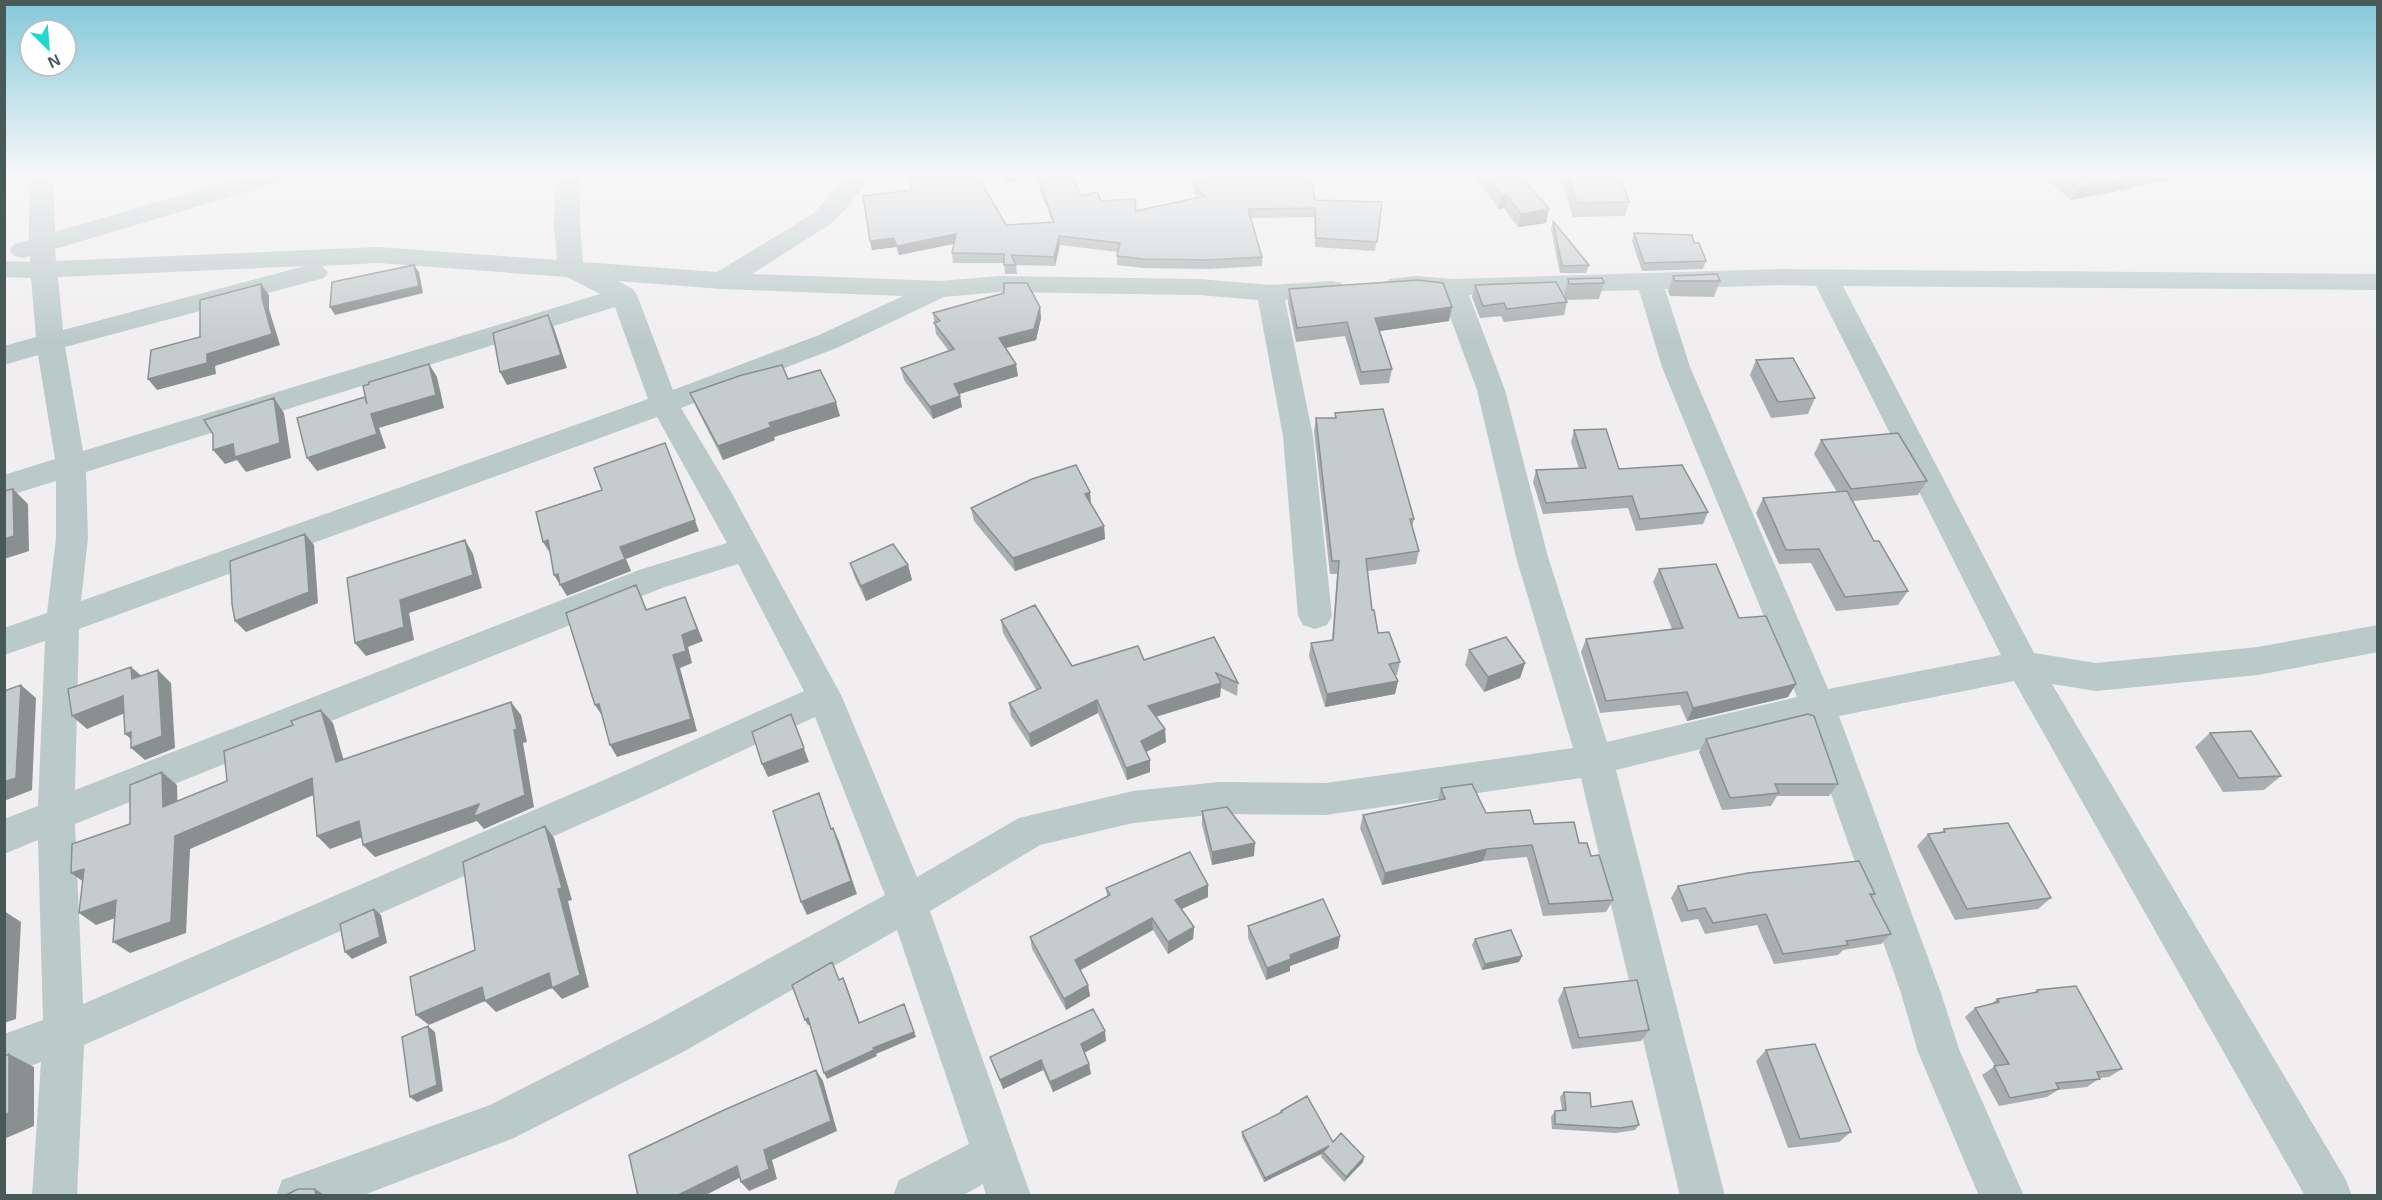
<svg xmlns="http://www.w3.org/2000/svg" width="2382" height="1200" viewBox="0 0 2382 1200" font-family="Helvetica,sans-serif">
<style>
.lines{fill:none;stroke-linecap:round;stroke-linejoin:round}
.minor{fill:#bacac8;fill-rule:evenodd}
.wall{fill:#a9afb0}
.shaded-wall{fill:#8a8f90}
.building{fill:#c5cccd;stroke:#8a8f90;stroke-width:1.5}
</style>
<rect width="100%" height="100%" fill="#f0eeef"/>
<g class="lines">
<path class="minor" d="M 29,175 L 53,175 L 55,232 L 251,175 L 290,175 L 287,180 L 55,249 L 56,261 L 378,247 L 557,260 L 554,225 L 556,175 L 580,175 L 580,225 L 583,262 L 717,272 L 814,213 L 847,175 L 872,175 L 849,206 L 832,223 L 752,274 L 940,281 L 999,276 L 1199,279 L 1270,285 L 1332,281 L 1341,283 L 1345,289 L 1341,295 L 1285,300 L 1313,436 L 1332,616 L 1327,625 L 1315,629 L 1303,625 L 1298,616 L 1283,436 L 1258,300 L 1199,295 L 999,292 L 944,297 L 839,347 L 681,408 L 730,490 L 842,697 L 917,877 L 1019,818 L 1133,791 L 1219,782 L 1326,783 L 1573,748 L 1516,557 L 1477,390 L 1442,295 L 1398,293 L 1389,291 L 1385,285 L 1389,279 L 1416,276 L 1453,279 L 1779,269 L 2378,274 L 2378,290 L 1843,286 L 2034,653 L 2096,663 L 2258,647 L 2378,625 L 2378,652 L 2258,675 L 2096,691 L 2052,684 L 2346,1180 L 2352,1196 L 2305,1196 L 2014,681 L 1839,716 L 1941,993 L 1959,1049 L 2024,1196 L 1979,1196 L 1918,1052 L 1901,993 L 1806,723 L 1616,770 L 1725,1196 L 1680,1196 L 1581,778 L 1326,815 L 1219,814 L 1133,823 L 1040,845 L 930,911 L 1031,1196 L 986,1196 L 983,1184 L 962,1196 L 893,1196 L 899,1180 L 969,1144 L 897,930 L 683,1052 L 514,1138 L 361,1196 L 276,1196 L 282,1180 L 490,1105 L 653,1022 L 885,895 L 815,717 L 653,792 L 84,1045 L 77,1196 L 32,1196 L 41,1062 L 4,1076 L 4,1034 L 43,1020 L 38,840 L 4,854 L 4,819 L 38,806 L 45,641 L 4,655 L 4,628 L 47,613 L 56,538 L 56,481 L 4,497 L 4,475 L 55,459 L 38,355 L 4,365 L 4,346 L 36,337 L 31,278 L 4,277 L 4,261 L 30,262 L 30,256 L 23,258 L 14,256 L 10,250 L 14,244 L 29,240 ZM 378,263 L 567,277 L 600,294 L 83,451 L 65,347 L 324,278 L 328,272 L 322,266 ZM 305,266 L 63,330 L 58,277 ZM 618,281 L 722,289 L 903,296 L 819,335 L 673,390 L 637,295 L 633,289 ZM 1779,285 L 1816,286 L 2001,655 L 1828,689 L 1690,367 L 1665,289 ZM 1639,290 L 1662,367 L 1797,697 L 1607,742 L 1548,557 L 1505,390 L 1469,295 ZM 615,307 L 648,399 L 81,601 L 88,538 L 86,472 ZM 657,417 L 727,543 L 639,570 L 75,790 L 79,629 ZM 738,564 L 804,691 L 627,770 L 83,1004 L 75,824 L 662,588 Z"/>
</g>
<path class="wall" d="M 1035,175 L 1072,175 L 1081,196 L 1136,211 L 1198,198 L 1193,192 L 1193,183 L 1315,200 L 1382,202 L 1375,251 L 1315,247 L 1314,217 L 1250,218 L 1262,257 L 1262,266 L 1208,269 L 1143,268 L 1117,265 L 1117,256 L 1118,252 L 1060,245 L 1055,266 L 1016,265 L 1017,274 L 1005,274 L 1004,263 L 953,263 L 952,253 L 954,244 L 899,255 L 896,247 L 872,250 L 863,196 L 1006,225 L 1052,222 Z
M 1477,175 L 1520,175 L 1546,223 L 1518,227 L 1504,208 L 1499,209 L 1476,179 Z
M 1559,175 L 1619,175 L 1629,202 L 1625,216 L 1573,217 Z
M 2041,175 L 2197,175 L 2134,186 L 2133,188 L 2071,200 Z
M 1553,221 L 1589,265 L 1586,273 L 1560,273 L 1551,229 Z
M 1634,233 L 1694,243 L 1706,261 L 1703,269 L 1642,271 L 1632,241 Z
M 1673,276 L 1720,281 L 1714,297 L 1670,296 L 1668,291 Z
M 1568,279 L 1604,283 L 1599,299 L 1566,300 L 1567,302 L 1564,315 L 1504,322 L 1501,316 L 1480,318 L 1472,297 L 1475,285 L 1565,298 L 1564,294 Z
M 1289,289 L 1449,321 L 1379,331 L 1392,369 L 1389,383 L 1360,385 L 1345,336 L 1296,342 L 1288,303 Z
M 1040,307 L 1041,318 L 1036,340 L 1006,348 L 1018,376 L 959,394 L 962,407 L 933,419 L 904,380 L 901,368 L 949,351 L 936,334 L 933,313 Z
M 1756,360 L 1815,398 L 1808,414 L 1771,418 L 1750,375 Z
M 788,379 L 840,416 L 774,437 L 775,440 L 723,460 L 696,407 L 690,393 Z
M 1335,413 L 1414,519 L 1412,528 L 1419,551 L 1416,564 L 1368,571 L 1372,610 L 1378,633 L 1400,662 L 1397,675 L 1395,675 L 1398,681 L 1395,694 L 1325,707 L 1309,656 L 1311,643 L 1332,640 L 1337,574 L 1330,574 L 1314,431 L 1316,418 L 1335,418 Z
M 1574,430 L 1619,469 L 1708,512 L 1703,524 L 1636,531 L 1628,508 L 1543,514 L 1533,482 L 1536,470 L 1579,469 L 1571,442 Z
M 1821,440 L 1927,481 L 1918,495 L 1853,501 L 1874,541 L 1908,591 L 1898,605 L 1836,611 L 1811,563 L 1779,564 L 1756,513 L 1763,498 L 1837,492 L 1814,454 Z
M 1090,492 L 1091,505 L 1104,526 L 1105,539 L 1015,571 L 974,521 L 971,508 Z
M 850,563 L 908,565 L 912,580 L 866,601 L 855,578 Z
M 1659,569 L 1739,618 L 1788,697 L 1687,721 L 1680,705 L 1600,713 L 1581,652 L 1586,639 L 1672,629 L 1653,582 Z
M 1001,620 L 1072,666 L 1144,660 L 1214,637 L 1238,683 L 1237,696 L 1221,688 L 1220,697 L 1156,717 L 1166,742 L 1146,752 L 1150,760 L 1150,772 L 1127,780 L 1098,713 L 1031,747 L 1011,716 L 1009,703 L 1036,690 L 1003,633 Z
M 1469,650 L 1525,663 L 1520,678 L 1484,692 L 1465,665 Z
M 2210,733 L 2281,776 L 2264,790 L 2223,792 L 2195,747 Z
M 1706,739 L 1838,784 L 1829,796 L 1777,796 L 1771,806 L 1722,810 L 1699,752 Z
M 1441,788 L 1486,813 L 1534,824 L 1579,843 L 1591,856 L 1613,900 L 1606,912 L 1543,916 L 1527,857 L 1483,861 L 1382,885 L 1360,828 L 1363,815 L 1438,800 Z
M 1202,811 L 1254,856 L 1212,865 L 1202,825 Z
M 1944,829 L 2051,898 L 2038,909 L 1955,920 L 1917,846 L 1928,834 L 1941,833 Z
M 1208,885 L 1208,897 L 1181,909 L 1194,927 L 1193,939 L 1168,954 L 1153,930 L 1080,970 L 1088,985 L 1090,996 L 1066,1010 L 1032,949 L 1030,937 L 1107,896 L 1106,888 Z
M 1678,886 L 1875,894 L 1872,897 L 1891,934 L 1881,944 L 1843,950 L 1838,955 L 1774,964 L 1757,925 L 1705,934 L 1698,919 L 1681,922 L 1671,898 Z
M 1248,926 L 1340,936 L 1338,948 L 1290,966 L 1290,971 L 1266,980 L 1248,938 Z
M 1475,939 L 1522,956 L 1519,962 L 1482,970 L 1472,945 Z
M 1564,988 L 1649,1030 L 1641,1041 L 1572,1049 L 1558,1000 Z
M 2037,990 L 2122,1069 L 2109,1077 L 2100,1078 L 2087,1087 L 2058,1090 L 2047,1097 L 1999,1106 L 1982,1075 L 1995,1066 L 1965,1017 L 1975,1008 L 1990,1005 L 1997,999 L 2034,993 Z
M 1106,1041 L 1084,1053 L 1089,1064 L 1091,1074 L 1053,1092 L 1043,1070 L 1003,1089 L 990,1057 Z
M 1766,1050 L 1851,1132 L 1839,1142 L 1788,1148 L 1756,1061 Z
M 1564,1092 L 1591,1107 L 1639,1125 L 1635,1130 L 1616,1133 L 1552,1129 L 1551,1117 L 1555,1111 L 1562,1110 L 1560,1097 Z
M 1281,1111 L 1333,1142 L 1363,1162 L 1344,1182 L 1321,1157 L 1322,1153 L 1264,1182 L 1242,1137 L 1242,1132 L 1281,1113 Z"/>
<path class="shaded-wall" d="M 1005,175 L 1034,175 L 1035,177 L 1006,182 Z
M 2138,175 L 2197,175 L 2134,186 L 2133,188 L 2071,200 L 2078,188 Z
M 1507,195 L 1504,208 L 1499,209 L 1502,196 Z
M 1549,209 L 1546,223 L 1518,227 L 1521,214 Z
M 956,234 L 957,243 L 899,255 L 897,246 Z
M 1059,236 L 1060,245 L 1055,266 L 1054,257 Z
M 894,238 L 896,247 L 872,250 L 870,241 Z
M 414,265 L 419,272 L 423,293 L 335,315 L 330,307 Z
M 261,284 L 269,295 L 269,309 L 280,345 L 215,366 L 216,374 L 157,390 L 148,379 L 207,354 L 262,298 Z
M 1040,307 L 1041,318 L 1036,340 L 1001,349 L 999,338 Z
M 1452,307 L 1449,321 L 1373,332 L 1375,318 Z
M 548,315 L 554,328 L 567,368 L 507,385 L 500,372 Z
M 429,364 L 437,377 L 444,408 L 379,428 L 386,448 L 317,471 L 307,458 Z
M 1016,364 L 1018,376 L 956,395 L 954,384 Z
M 960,396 L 962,407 L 933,419 L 930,407 Z
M 274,398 L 284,413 L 291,458 L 246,472 L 237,460 L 225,464 L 213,450 Z
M 836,402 L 840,416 L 774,437 L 775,440 L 723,460 L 718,446 L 769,423 Z
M 665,443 L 699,531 L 626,559 L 631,571 L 567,596 L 554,575 L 620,547 Z
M 13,489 L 28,504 L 29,551 L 4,559 L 4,539 Z
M 1090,492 L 1091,506 L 1085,494 Z
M 1104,526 L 1105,539 L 1015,571 L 1013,558 Z
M 305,534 L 314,545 L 318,603 L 246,632 L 235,621 Z
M 465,540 L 473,554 L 482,588 L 409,613 L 414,640 L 366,656 L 355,643 L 400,600 Z
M 548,540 L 555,552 L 550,553 L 543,542 Z
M 908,565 L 912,580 L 866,601 L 861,586 Z
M 636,585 L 642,598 L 652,623 L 646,610 Z
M 685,597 L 703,641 L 688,647 L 692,663 L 680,668 L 697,731 L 617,757 L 610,745 L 673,655 Z
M 1525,663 L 1520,678 L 1484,692 L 1488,677 Z
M 131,667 L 145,679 L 132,679 Z
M 158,670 L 171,683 L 175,748 L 145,760 L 131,748 L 138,745 L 125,734 Z
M 1398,681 L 1395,694 L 1325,707 L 1327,694 Z
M 1221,683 L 1220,697 L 1148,719 L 1148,706 Z
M 1796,684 L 1788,697 L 1687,721 L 1693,708 Z
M 21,685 L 36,698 L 32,790 L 4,801 L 4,782 Z
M 123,696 L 137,708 L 87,729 L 72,716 Z
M 1097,700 L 1098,713 L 1031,747 L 1029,734 Z
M 511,702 L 521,715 L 527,742 L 523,743 L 534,807 L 484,829 L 477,821 L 375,857 L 363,845 Z
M 599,704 L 603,717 L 595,705 Z
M 321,710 L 333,723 L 348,775 L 336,762 Z
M 791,714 L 809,762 L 768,777 L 762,764 Z
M 1165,729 L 1166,742 L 1142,754 L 1141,741 Z
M 1150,760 L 1150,772 L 1127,780 L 1126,768 Z
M 162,772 L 177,785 L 178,820 L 163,807 Z
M 312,778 L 325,790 L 190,849 L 186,933 L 130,953 L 113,942 L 175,836 Z
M 359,821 L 371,834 L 330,849 L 317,836 Z
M 545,826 L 554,838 L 572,900 L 568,901 L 589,987 L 562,999 L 552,988 L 496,1012 L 485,1001 L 429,1025 L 416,1015 L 558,889 Z
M 833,828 L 839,841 L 857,894 L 807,915 L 801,902 Z
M 1255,843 L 1254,856 L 1212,865 L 1212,852 Z
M 1487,849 L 1483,861 L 1382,885 L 1385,873 Z
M 84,869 L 88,885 L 71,873 Z
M 1208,885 L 1208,897 L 1175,912 L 1175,900 Z
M 116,900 L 132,912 L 96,925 L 79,913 Z
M 374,909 L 381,915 L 387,943 L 352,959 L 345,952 Z
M 4,911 L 21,922 L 16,1019 L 4,1023 Z
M 1152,918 L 1153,930 L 1077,972 L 1075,960 Z
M 1194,927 L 1193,939 L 1168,954 L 1168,942 Z
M 1340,936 L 1338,948 L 1290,966 L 1290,971 L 1266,980 L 1267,968 L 1290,955 Z
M 1522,956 L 1519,962 L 1482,970 L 1485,964 Z
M 843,978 L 846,984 L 862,1029 L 859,1023 Z
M 1088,985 L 1090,996 L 1066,1010 L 1064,999 Z
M 904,1004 L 916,1037 L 876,1054 L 873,1048 Z
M 808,1018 L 812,1024 L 808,1025 L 805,1020 Z
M 428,1026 L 435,1032 L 443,1091 L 417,1102 L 410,1097 Z
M 1105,1031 L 1106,1041 L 1082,1054 L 1081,1044 Z
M 874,1050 L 877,1056 L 827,1079 L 824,1073 Z
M 9,1054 L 34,1067 L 34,1126 L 4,1139 L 4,1115 Z
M 1041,1060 L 1043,1070 L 1003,1089 L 1000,1080 Z
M 1089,1064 L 1091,1074 L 1053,1092 L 1050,1082 Z
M 816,1070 L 823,1081 L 837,1131 L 772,1160 L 777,1179 L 749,1191 L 741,1182 L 764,1150 Z
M 1329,1146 L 1328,1151 L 1264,1182 L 1265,1178 Z
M 1364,1157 L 1363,1162 L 1344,1182 L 1346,1177 Z
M 737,1166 L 745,1175 L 704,1196 L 676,1196 Z
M 315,1189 L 326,1196 L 316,1196 Z"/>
<path class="building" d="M 920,175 L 977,175 L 1006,225 L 1054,222 L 1037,175 L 1072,175 L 1081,196 L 1097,192 L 1101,201 L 1135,199 L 1136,211 L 1205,196 L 1193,183 L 1221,175 L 1311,175 L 1315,200 L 1382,202 L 1377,242 L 1316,238 L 1315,208 L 1248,209 L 1262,257 L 1208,260 L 1143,259 L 1117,256 L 1120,243 L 1059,236 L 1054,257 L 1011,255 L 1016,265 L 1004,265 L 1004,254 L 952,253 L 956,234 L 897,246 L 894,238 L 870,241 L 863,196 L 912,190 L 909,177 Z
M 1486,175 L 1520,175 L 1549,209 L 1521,214 L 1507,195 L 1502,196 Z
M 1567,175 L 1619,175 L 1629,202 L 1577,203 Z
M 2062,175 L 2139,175 L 2140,176 L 2078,188 Z
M 1553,221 L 1589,265 L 1562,266 Z
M 1634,233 L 1692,235 L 1694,243 L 1699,243 L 1706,261 L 1644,263 Z
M 414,265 L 419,286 L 330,307 L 332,282 Z
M 1717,274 L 1720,281 L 1675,281 L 1673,276 Z
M 1602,278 L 1604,283 L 1569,284 L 1568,279 Z
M 1418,280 L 1443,283 L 1452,307 L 1375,318 L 1392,369 L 1361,372 L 1347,322 L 1297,328 L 1289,289 Z
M 1556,282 L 1567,302 L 1507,309 L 1504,303 L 1483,306 L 1475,285 Z
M 1004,283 L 1027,283 L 1040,307 L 1034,329 L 999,338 L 1016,364 L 954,384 L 960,396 L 930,407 L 901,368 L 954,349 L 934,323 L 940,321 L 933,313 L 1004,293 Z
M 261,284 L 262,298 L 272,334 L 207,354 L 207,363 L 148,379 L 151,350 L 200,337 L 200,300 Z
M 548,315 L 561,355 L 500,372 L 493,333 Z
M 1793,358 L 1815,398 L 1778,402 L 1756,360 Z
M 429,364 L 436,395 L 371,414 L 377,434 L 307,458 L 297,418 L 365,397 L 367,404 L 363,386 L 369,384 L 369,382 Z
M 782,365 L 788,379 L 820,370 L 836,402 L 769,423 L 771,427 L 718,446 L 690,393 L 742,375 Z
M 274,398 L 280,443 L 235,457 L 233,444 L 213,450 L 213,434 L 204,420 Z
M 1383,409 L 1414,519 L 1410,519 L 1419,551 L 1366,559 L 1372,610 L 1374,610 L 1378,633 L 1389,632 L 1400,662 L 1389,664 L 1398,681 L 1327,694 L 1311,643 L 1333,640 L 1339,561 L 1332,561 L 1316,418 L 1336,418 L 1335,413 Z
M 1606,429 L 1619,469 L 1682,465 L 1708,512 L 1640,519 L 1632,496 L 1546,503 L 1536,470 L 1586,468 L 1574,430 Z
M 1898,433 L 1927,481 L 1851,489 L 1821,440 Z
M 665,443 L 695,520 L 620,547 L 625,559 L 560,585 L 558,574 L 554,575 L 548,540 L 543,542 L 536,512 L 602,490 L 594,468 Z
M 1076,465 L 1090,492 L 1085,494 L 1104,526 L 1013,558 L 971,508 L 1032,479 Z
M 13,489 L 14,536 L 4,539 L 4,491 Z
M 1847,491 L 1874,541 L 1879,541 L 1908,591 L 1845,597 L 1819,549 L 1786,550 L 1763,498 Z
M 305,534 L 309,592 L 235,621 L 232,604 L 230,561 Z
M 465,540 L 473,575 L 400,600 L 404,627 L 355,643 L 347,578 Z
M 893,544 L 908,565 L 861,586 L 850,563 Z
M 1716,564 L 1739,618 L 1766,616 L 1796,684 L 1693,708 L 1687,692 L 1606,701 L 1586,639 L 1683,628 L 1659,569 Z
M 636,585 L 646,610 L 685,597 L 697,629 L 682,635 L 686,651 L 673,655 L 691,719 L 610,745 L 599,704 L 595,705 L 566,613 Z
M 1035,605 L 1072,666 L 1138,646 L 1144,660 L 1214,637 L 1238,683 L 1216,673 L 1221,683 L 1148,706 L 1165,729 L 1141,741 L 1150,760 L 1126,768 L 1097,700 L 1029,734 L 1009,703 L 1041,688 L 1001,620 Z
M 1506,637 L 1525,663 L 1488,677 L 1469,650 Z
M 131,667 L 132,679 L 158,670 L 162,736 L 131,748 L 131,732 L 125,734 L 123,696 L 72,716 L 68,689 Z
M 21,685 L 16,778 L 4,782 L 4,691 Z
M 511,702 L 517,729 L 514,730 L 525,795 L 473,817 L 479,804 L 363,845 L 359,821 L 317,836 L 312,778 L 175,836 L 171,922 L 113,942 L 116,900 L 79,913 L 84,869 L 71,873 L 72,844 L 130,824 L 130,785 L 162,772 L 163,807 L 227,781 L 224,751 L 293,725 L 291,721 L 321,710 L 336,762 Z
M 791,714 L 804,748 L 762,764 L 752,732 Z
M 1808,714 L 1814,716 L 1838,784 L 1775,784 L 1779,793 L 1730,798 L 1706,739 Z
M 2251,731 L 2281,776 L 2239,778 L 2210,733 Z
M 1472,784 L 1486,813 L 1530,810 L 1534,824 L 1574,822 L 1579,843 L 1587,843 L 1591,856 L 1599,855 L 1613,900 L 1549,904 L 1532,845 L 1487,849 L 1385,873 L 1363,815 L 1445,799 L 1441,788 Z
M 819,793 L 831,829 L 833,828 L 851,881 L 801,902 L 773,811 Z
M 1227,807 L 1255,843 L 1212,852 L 1202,811 Z
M 2008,823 L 2051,898 L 1967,909 L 1928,834 L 1945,832 L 1944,829 Z
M 545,826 L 562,888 L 558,889 L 580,975 L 552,988 L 549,973 L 485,1001 L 482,987 L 416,1015 L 410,977 L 475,950 L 463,862 Z
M 1190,852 L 1208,885 L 1175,900 L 1194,927 L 1168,942 L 1152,918 L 1075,960 L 1088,985 L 1064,999 L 1030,937 L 1110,895 L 1106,888 Z
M 1859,861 L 1875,894 L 1870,894 L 1891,934 L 1846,941 L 1848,945 L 1783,954 L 1766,914 L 1713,923 L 1705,908 L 1688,911 L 1678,886 L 1748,873 Z
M 1323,899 L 1340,936 L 1290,955 L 1291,959 L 1267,968 L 1248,926 Z
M 374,909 L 380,937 L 345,952 L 340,924 Z
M 1511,930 L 1522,956 L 1485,964 L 1475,939 Z
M 832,962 L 839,980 L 843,978 L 859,1023 L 904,1004 L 914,1032 L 873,1048 L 874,1050 L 824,1073 L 808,1018 L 805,1020 L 792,985 Z
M 1637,980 L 1649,1030 L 1579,1038 L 1564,988 Z
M 2076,986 L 2122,1069 L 2097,1072 L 2100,1079 L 2056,1083 L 2059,1089 L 2010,1098 L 1994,1066 L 2009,1064 L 1975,1008 L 1999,1002 L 1997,999 L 2038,992 L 2037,990 Z
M 1093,1009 L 1105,1031 L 1081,1044 L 1089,1064 L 1050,1082 L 1041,1060 L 1000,1080 L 990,1057 Z
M 428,1026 L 437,1085 L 410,1097 L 402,1037 Z
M 1815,1044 L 1851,1132 L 1800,1139 L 1766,1050 Z
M 9,1054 L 9,1113 L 4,1115 L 4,1056 Z
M 816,1070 L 831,1121 L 764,1150 L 769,1169 L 741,1182 L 737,1166 L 676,1196 L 638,1196 L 629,1155 L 724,1110 Z
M 1564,1092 L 1590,1093 L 1591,1107 L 1632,1101 L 1639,1125 L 1620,1128 L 1555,1124 L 1555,1111 L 1566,1110 Z
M 1307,1096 L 1333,1142 L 1341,1133 L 1364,1157 L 1346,1177 L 1323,1152 L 1329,1146 L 1265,1178 L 1242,1132 L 1282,1112 L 1281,1111 Z
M 298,1189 L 315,1189 L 316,1196 L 284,1196 Z"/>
<linearGradient id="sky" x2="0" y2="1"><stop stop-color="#83c8d9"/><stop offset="0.51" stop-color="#f8f7f8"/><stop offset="1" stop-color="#f8f7f8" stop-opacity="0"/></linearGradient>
<rect width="2382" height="343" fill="url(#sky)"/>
<rect width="2382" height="1200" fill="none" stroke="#475a58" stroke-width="12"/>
<g transform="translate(48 48) rotate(155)"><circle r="28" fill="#ffffff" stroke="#b5bdbc" stroke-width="1.5"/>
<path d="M0-4.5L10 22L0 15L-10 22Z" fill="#21d7ce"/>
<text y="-9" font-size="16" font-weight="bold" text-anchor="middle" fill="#475a58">N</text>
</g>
</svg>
